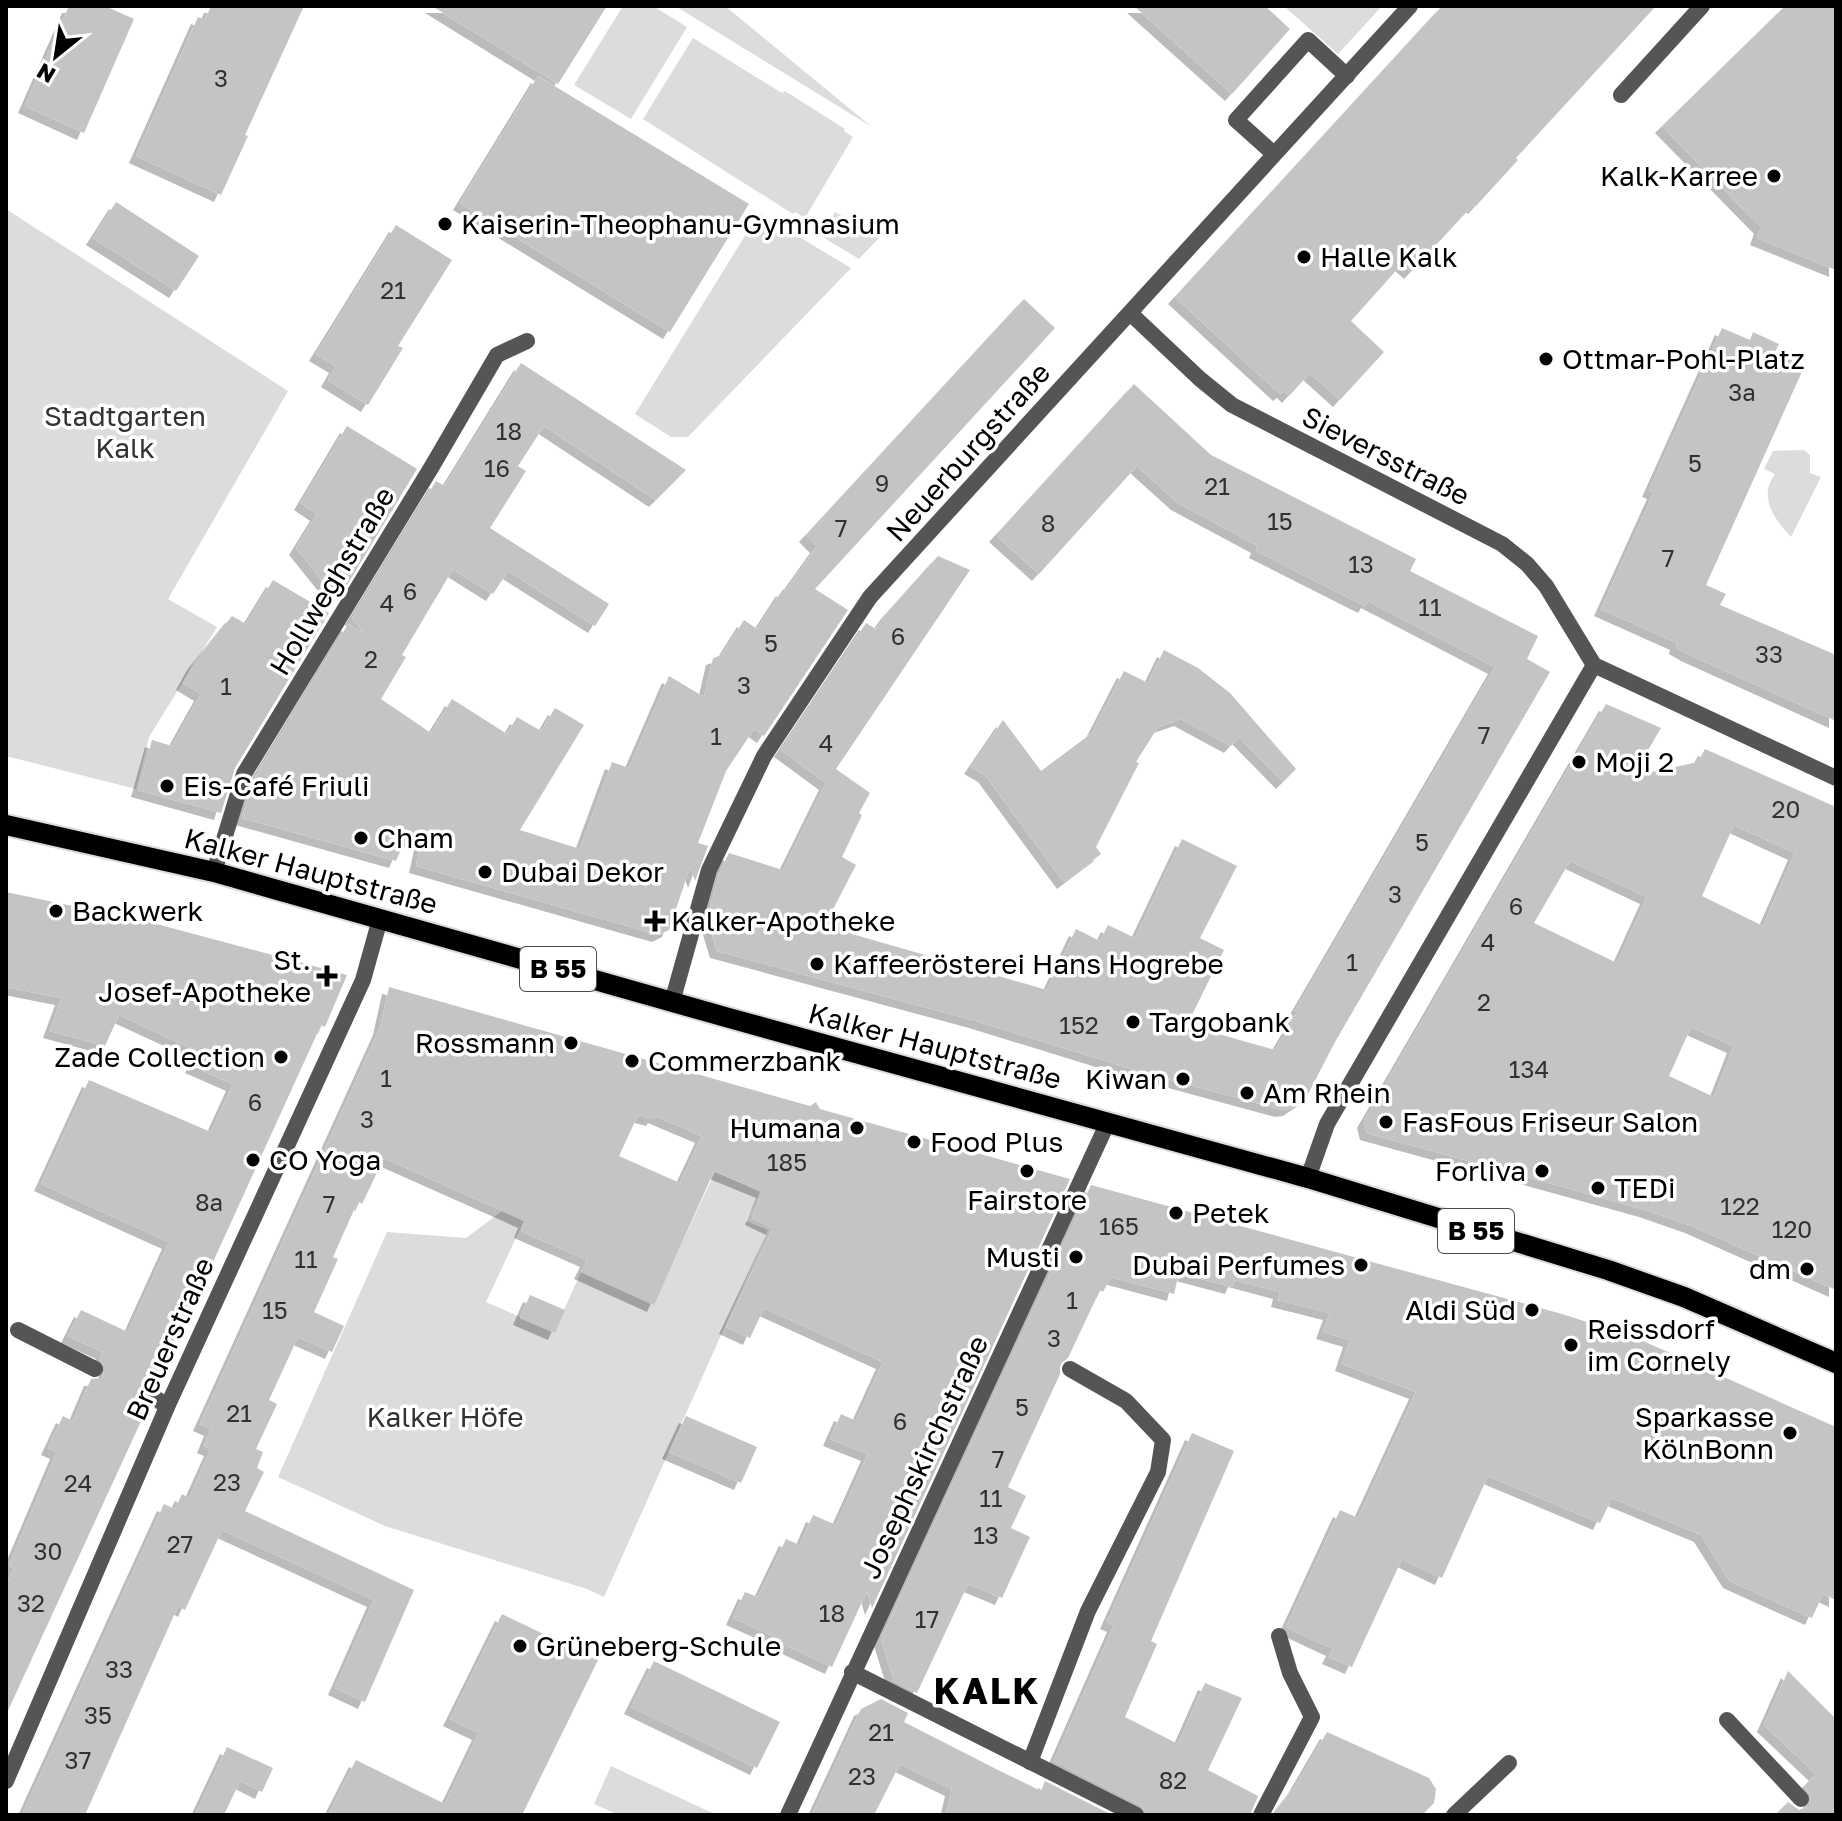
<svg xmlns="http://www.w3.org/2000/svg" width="1842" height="1821" viewBox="0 0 1842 1821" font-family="'Golos Text',sans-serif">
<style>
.green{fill:#dcdcdc}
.building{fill:#c4c4c4;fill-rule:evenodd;filter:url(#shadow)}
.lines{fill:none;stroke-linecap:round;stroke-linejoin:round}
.primary-casing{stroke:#dbdbdb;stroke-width:24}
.service{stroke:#555;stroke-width:16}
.minor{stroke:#555;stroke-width:16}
.primary{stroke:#000;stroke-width:20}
.poi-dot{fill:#000;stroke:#fff;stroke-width:3}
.labels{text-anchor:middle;stroke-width:7;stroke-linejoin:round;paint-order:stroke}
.number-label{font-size:24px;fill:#313131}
.shield{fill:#fff;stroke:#4c4c4c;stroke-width:2}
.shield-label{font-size:26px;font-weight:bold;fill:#000}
.poi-label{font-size:28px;fill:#000;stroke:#fff;text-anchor:start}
.park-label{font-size:28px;fill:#333;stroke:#fff}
.street-label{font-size:28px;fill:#000;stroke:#fff}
.district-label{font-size:36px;font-weight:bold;letter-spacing:2px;fill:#000;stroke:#fff}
</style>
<defs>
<filter id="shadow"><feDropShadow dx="-7" dy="7" stdDeviation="0" flood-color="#0004"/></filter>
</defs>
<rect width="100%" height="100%" fill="#fff"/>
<path class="green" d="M 623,6 L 653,6 L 687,27 L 631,119 L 574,85 Z
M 675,6 L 725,6 L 872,127 Z
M 1284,6 L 1382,6 L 1338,54 Z
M 693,38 L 782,93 L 785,91 L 845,129 L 844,131 L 853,137 L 805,218 L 795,212 L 793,214 L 643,119 Z
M 6,209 L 288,391 L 168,599 L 217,627 L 149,737 L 136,789 L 6,756 Z
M 835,212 L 880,237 L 859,259 L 821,236 Z
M 759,213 L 851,268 L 688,437 L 671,437 L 635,414 Z
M 1804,450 L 1810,455 L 1810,473 L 1821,477 L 1791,537 C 1774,519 1758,497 1775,474 L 1764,469 L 1773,451 Z
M 715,1172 L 760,1192 L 746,1221 L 768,1230 L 604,1597 L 587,1589 L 385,1526 L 278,1477 L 387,1232 L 466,1238 L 502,1211 L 524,1221 L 486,1302 L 554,1332 L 581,1272 L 654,1303 Z
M 611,1766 L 717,1815 L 619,1815 L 594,1804 Z"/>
<path class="building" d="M 69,6 L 105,6 L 134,19 L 84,133 L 25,106 Z
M 211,6 L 304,6 L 245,135 L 248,136 L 221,195 L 136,156 L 198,17 L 205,20 Z
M 432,6 L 607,6 L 558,84 Z
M 1134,6 L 1265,6 L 1290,29 L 1232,94 Z
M 1442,6 L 1656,6 L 1516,158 L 1518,160 L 1475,207 L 1473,205 L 1411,272 L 1402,264 L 1351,321 L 1384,352 L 1340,400 L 1310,373 L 1289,396 L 1284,391 L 1280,394 L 1175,297 Z
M 1785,6 L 1836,6 L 1836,270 L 1757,238 L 1761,227 L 1662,126 Z
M 538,76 L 749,204 L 670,332 L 460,203 Z
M 116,202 L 199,256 L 176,291 L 93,238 Z
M 396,225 L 452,260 L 398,346 L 403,348 L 368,405 L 328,380 L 336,366 L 316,354 Z
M 1024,299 L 1055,328 L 815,589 L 848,610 L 764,736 L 754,729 L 726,771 L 698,843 L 708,846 L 695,881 L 690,867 L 669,930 L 659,935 L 416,866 L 421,843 L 406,838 L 396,861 L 242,818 L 254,779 L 348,624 L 364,633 L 352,618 L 436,481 L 445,486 L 521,363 L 686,470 L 656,500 L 544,426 L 518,466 L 526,471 L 490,528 L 609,604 L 595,626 L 508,571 L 493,594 L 453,569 L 402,655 L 406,657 L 381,699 L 431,733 L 452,699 L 507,734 L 517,717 L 541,731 L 555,708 L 584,725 L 520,830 L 580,849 L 612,762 L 629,768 L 669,676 L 704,697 L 713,658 L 722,655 L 744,620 L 757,629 L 783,589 L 785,591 L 817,546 L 806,535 Z
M 1722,328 L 1750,340 L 1753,332 L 1779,344 L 1775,352 L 1805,365 L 1706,585 L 1726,594 L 1720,605 L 1836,655 L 1836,721 L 1688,654 L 1676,647 L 1677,643 L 1601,609 L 1654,492 L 1649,490 Z
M 1134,384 L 1211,455 L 1416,559 L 1410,571 L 1538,636 L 1527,659 L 1550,672 L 1335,1042 L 1306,1098 L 1290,1109 L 1282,1110 L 1135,1070 L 976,1021 L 717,951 L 707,918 L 719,874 L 729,853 L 783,870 L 826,783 L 781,750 L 866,623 L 876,629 L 887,613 L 938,556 L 970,570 L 836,769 L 870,793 L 859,813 L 862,815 L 842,857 L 856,865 L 828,919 L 855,926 L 852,934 L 1047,990 L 1076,929 L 1100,941 L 1108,925 L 1135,938 L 1182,839 L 1237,866 L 1200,938 L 1224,950 L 1187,1025 L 1275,1050 L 1297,1013 L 1295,1011 L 1495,667 L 1368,601 L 1365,606 L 1256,551 L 1258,546 L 1178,503 L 1137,466 L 1039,574 L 996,535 Z
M 347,426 L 417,469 L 338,600 L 296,548 L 317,514 L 301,503 Z
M 273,580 L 329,613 L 235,768 L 221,813 L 138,790 L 152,740 L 172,746 L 201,694 L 183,683 L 194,663 L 232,616 L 246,624 Z
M 1164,650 L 1198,668 L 1230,693 L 1296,769 L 1283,782 L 1239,737 L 1231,746 L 1181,719 L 1158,727 L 1136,762 L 1139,763 L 1096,847 L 1101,854 L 1064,882 L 985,775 L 971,767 L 1003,720 L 1041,771 L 1092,733 L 1124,671 L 1148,683 Z
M 1606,704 L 1661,728 L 1633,776 L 1698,762 L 1705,749 L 1836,807 L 1836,1290 L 1692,1226 L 1646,1210 L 1367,1133 L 1364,1121 ZM 1734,825 L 1795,853 L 1763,926 L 1702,896 ZM 1570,861 L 1647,897 L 1617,963 L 1534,923 ZM 1691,1027 L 1734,1046 L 1714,1097 L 1669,1076 Z
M 6,892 L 153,923 L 347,975 L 325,1027 L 321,1025 L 157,1385 L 149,1385 L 143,1389 L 142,1398 L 148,1406 L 6,1715 L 6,1586 L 14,1568 L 9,1565 L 57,1452 L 48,1448 L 63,1416 L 73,1421 L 91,1379 L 102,1378 L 106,1369 L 100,1359 L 103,1352 L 68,1336 L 81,1310 L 128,1332 L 169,1242 L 41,1184 L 89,1080 L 211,1132 L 233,1084 L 192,1066 L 199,1052 L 119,1015 L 105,1046 L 50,1031 L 62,998 L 6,987 Z
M 389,987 L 810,1106 L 816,1102 L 820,1109 L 1070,1179 L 872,1608 L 867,1591 L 832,1667 L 783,1644 L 784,1641 L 733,1618 L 745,1592 L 758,1597 L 786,1539 L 800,1545 L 813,1515 L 836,1525 L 868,1454 L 830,1439 L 841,1414 L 856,1421 L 883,1362 L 764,1308 L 750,1338 L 726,1327 L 773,1228 L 752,1218 L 763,1191 L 714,1171 L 654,1305 L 581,1272 L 587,1260 L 521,1231 L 525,1221 L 384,1158 L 362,1204 L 358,1201 L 333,1257 L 338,1259 L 314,1312 L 344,1326 L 332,1352 L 298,1337 L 269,1400 L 277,1404 L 256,1449 L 263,1452 L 257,1468 L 264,1472 L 245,1511 L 414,1590 L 365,1702 L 335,1688 L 374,1600 L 222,1530 L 185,1610 L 178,1606 L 85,1815 L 22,1815 L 164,1504 L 175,1509 L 182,1494 L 189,1498 L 211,1449 L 204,1446 L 211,1429 L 200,1424 L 380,1028 ZM 638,1115 L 653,1119 L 655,1116 L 702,1136 L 680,1183 L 619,1156 Z
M 1091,1185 L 1562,1314 L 1634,1337 L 1836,1427 L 1836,1600 L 1823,1594 L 1812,1618 L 1730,1581 L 1701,1535 L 1612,1498 L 1600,1523 L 1488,1476 L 1442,1578 L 1402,1559 L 1352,1667 L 1329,1657 L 1333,1649 L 1286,1627 L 1340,1510 L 1358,1518 L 1416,1392 L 1342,1364 L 1350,1340 L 1323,1332 L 1330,1313 L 1278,1300 L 1280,1292 L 1235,1280 L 1232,1287 L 1179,1273 L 1174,1294 L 1111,1277 L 1103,1292 L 1100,1290 L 1068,1358 L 1060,1364 L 1060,1374 L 1008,1487 L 1026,1496 L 1011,1528 L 1030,1537 L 1002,1598 L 968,1584 L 917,1693 L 894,1681 L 881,1639 Z
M 530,1295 L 565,1310 L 555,1333 L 520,1318 Z
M 686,1416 L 757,1447 L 741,1483 L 669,1452 Z
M 1192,1433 L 1234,1451 L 1151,1641 L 1157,1644 L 1125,1717 L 1178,1744 L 1205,1683 L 1242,1698 L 1208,1770 L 1258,1796 L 1250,1815 L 1147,1815 L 1141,1805 L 1054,1761 L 1114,1625 L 1107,1622 Z
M 502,1614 L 598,1660 L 522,1815 L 328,1815 L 356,1760 L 445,1804 L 479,1733 L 450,1719 Z
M 654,1661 L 780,1722 L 757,1768 L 631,1707 Z
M 1788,1671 L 1836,1719 L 1836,1815 L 1775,1815 L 1788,1802 L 1799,1810 L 1809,1806 L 1811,1796 L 1804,1786 L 1816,1774 L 1764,1725 Z
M 881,1699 L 908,1713 L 904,1722 L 1002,1772 L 1041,1791 L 1045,1781 L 1112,1815 L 946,1815 L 952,1789 L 900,1764 L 874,1815 L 812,1815 L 861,1709 Z
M 1327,1732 L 1429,1778 L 1436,1789 L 1434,1803 L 1422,1815 L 1273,1815 L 1295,1787 Z
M 227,1747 L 273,1768 L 262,1792 L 240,1781 L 224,1815 L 195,1815 Z"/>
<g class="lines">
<g class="primary-casing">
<path id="primary" d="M 6,825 L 214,872 L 729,1018 L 1308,1178 L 1608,1270 L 1684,1297 L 1836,1363"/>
</g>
<path class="service" d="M 1621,95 L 1702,6
M 1274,154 L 1236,120 L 1308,40 L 1347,76
M 18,1330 L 95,1369
M 152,1395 L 167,1407
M 1727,1720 L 1801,1799
M 1030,1762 L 1088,1611 L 1158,1472 L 1163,1440 L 1126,1401 L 1070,1369
M 1261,1815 L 1312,1717 L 1290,1673 L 1279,1636"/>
<path class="minor" d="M 1130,313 L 1200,379 L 1232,405 L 1502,544 L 1527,564 L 1546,586 L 1594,665 L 1836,778
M 214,872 L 244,774 L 431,468 L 497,355 L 527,341
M 672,1002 L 709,870 L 764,756 L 870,597 L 1410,6
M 1308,1178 L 1327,1124 L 1594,665
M 852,1672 L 1136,1815
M 6,1781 L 167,1407 L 363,980 L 380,919
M 788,1815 L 1108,1122
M 1454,1815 L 1509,1763"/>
<use href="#primary" class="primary"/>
</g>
<g class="poi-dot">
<circle cx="1774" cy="176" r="8"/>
<circle cx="445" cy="224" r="8"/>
<circle cx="1304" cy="257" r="8"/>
<circle cx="1546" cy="359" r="8"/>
<circle cx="1579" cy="762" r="8"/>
<circle cx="167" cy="786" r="8"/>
<circle cx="361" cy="838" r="8"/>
<circle cx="485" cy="872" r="8"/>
<circle cx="56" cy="911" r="8"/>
<path d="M651 909h8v8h8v8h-8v8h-8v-8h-8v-8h8z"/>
<circle cx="817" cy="964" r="8"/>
<path d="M323 964h8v8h8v8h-8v8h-8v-8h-8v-8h8z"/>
<circle cx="1133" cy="1022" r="8"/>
<circle cx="571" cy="1043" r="8"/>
<circle cx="281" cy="1057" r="8"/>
<circle cx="632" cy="1061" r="8"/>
<circle cx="1183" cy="1079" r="8"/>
<circle cx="1247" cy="1093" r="8"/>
<circle cx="1386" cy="1122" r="8"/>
<circle cx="857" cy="1128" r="8"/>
<circle cx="914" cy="1142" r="8"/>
<circle cx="253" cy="1160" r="8"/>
<circle cx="1027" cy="1171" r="8"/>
<circle cx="1542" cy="1171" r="8"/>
<circle cx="1598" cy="1188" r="8"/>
<circle cx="1176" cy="1213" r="8"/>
<circle cx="1076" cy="1257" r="8"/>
<circle cx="1361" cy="1265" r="8"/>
<circle cx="1807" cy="1269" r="8"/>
<circle cx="1532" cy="1310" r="8"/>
<circle cx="1571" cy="1345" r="8"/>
<circle cx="1790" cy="1433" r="8"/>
<circle cx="520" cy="1646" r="8"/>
</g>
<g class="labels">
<g class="number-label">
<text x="221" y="87">3</text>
<text x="393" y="299">21</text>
<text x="1742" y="401">3a</text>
<text x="509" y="440">18</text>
<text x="1695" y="472">5</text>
<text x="497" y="477">16</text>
<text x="882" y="492">9</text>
<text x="1217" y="495">21</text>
<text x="1280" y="530">15</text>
<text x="1048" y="532">8</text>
<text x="841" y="537">7</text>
<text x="1668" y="567">7</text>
<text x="1361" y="573">13</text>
<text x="410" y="600">6</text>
<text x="387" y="612">4</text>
<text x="1430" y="616">11</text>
<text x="898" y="645">6</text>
<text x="771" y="652">5</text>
<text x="1769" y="663">33</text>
<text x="371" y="668">2</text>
<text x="744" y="694">3</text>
<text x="226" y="695">1</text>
<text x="1484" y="744">7</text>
<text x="716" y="745">1</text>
<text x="826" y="752">4</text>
<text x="1786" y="818">20</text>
<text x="1422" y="851">5</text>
<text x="1395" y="903">3</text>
<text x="1516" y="915">6</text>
<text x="1488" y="951">4</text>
<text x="1352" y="971">1</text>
<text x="1484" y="1011">2</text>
<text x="1079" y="1034">152</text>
<text x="1529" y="1078">134</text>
<text x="386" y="1087">1</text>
<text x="255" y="1111">6</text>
<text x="367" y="1128">3</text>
<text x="787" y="1171">185</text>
<text x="209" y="1211">8a</text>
<text x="329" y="1213">7</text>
<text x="1740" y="1215">122</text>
<text x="1119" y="1235">165</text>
<text x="1792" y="1238">120</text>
<text x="306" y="1268">11</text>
<text x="1072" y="1309">1</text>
<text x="275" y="1319">15</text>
<text x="1054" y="1347">3</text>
<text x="1022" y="1416">5</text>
<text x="239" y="1422">21</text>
<text x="900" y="1430">6</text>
<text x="998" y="1468">7</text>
<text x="227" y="1491">23</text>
<text x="78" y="1492">24</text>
<text x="991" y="1507">11</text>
<text x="986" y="1544">13</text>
<text x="180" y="1553">27</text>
<text x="48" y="1560">30</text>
<text x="31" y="1612">32</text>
<text x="832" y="1622">18</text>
<text x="927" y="1628">17</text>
<text x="119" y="1678">33</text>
<text x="98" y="1724">35</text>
<text x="881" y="1741">21</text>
<text x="78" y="1769">37</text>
<text x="862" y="1785">23</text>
<text x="1173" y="1789">82</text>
</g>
<g class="shield">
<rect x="520" y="947" width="76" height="44" rx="6"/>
<rect x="1438" y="1209" width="76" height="44" rx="6"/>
</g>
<g class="shield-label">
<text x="558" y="978">B 55</text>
<text x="1476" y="1240">B 55</text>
</g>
<g class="poi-label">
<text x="1758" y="186" text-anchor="end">Kalk-Karree</text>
<text x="461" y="234">Kaiserin-Theophanu-Gymnasium</text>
<text x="1320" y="267">Halle Kalk</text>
<text x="1562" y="369">Ottmar-Pohl-Platz</text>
<text x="1595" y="772">Moji 2</text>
<text x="183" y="796">Eis-Café Friuli</text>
<text x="377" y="848">Cham</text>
<text x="501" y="882">Dubai Dekor</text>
<text x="72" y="921">Backwerk</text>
<text x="671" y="931">Kalker-Apotheke</text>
<text x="311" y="970" text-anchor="end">St.<tspan x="311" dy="32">Josef-Apotheke</tspan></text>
<text x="833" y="974">Kaffeerösterei Hans Hogrebe</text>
<text x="1149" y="1032">Targobank</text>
<text x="555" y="1053" text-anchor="end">Rossmann</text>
<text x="265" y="1067" text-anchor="end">Zade Collection</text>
<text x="648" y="1071">Commerzbank</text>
<text x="1167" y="1089" text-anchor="end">Kiwan</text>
<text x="1263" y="1103">Am Rhein</text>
<text x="1402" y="1132">FasFous Friseur Salon</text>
<text x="841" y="1138" text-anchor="end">Humana</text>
<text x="930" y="1152">Food Plus</text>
<text x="269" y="1170">CO Yoga</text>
<text x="1526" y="1181" text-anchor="end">Forliva</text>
<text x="1614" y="1198">TEDi</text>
<text x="1027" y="1210" text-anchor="middle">Fairstore</text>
<text x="1192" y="1223">Petek</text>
<text x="1060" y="1267" text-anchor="end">Musti</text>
<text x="1345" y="1275" text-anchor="end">Dubai Perfumes</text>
<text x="1791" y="1279" text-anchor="end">dm</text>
<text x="1516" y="1320" text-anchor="end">Aldi Süd</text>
<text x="1587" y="1339">Reissdorf<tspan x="1587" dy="32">im Cornely</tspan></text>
<text x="1774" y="1427" text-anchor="end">Sparkasse<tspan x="1774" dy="32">KölnBonn</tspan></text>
<text x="536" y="1656">Grüneberg-Schule</text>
</g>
<g class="park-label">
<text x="125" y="426">Stadtgarten<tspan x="125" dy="32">Kalk</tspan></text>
<text x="445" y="1427">Kalker Höfe</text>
</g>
<g class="street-label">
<text transform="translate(968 452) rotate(-48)" y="10">Neuerburgstraße</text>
<text transform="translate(1386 456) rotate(27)" y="10">Sieversstraße</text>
<text transform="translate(332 581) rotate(-59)" y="10">Hollweghstraße</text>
<text transform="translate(311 871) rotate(15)" y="10">Kalker Hauptstraße</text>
<text transform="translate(935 1046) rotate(15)" y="10">Kalker Hauptstraße</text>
<text transform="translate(170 1339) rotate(-66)" y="10">Breuerstraße</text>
<text transform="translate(924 1457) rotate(-65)" y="10">Josephskirchstraße</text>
</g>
<g class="district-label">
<text x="987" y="1704">KALK</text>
</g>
</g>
<rect width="1842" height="1821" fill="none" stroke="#000000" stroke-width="16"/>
<g transform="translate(56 56) rotate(210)" stroke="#ffffff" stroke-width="6" paint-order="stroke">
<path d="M0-6L14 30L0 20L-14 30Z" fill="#000000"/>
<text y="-12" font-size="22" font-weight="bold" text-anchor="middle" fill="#000000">N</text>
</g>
</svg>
